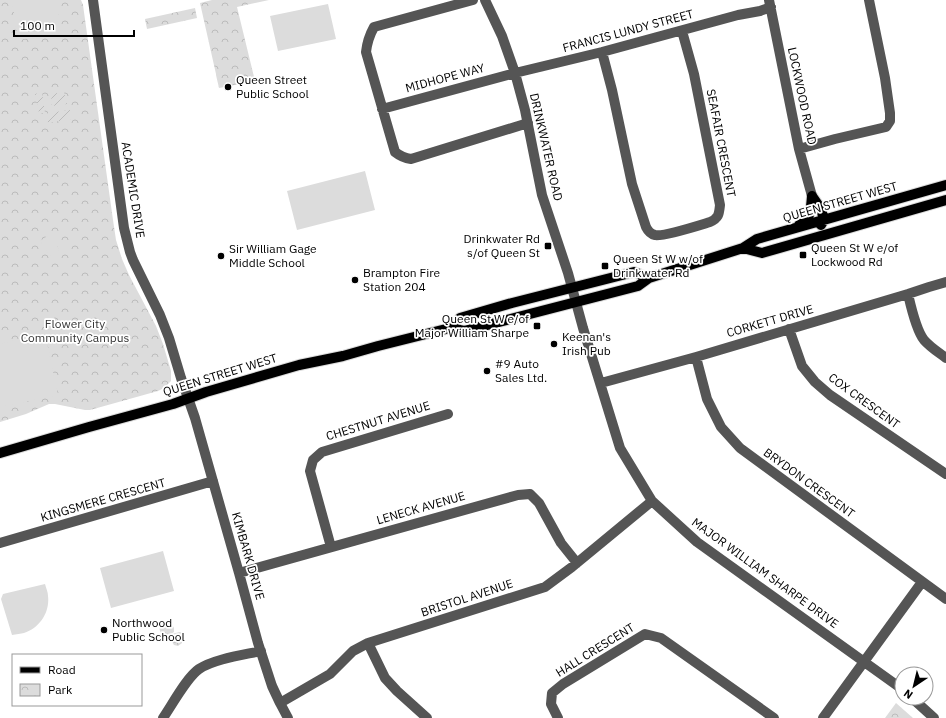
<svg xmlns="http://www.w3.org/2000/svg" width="946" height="718" viewBox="0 0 946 718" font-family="'IBM Plex Sans',sans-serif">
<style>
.park{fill:url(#park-crowns)}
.garden{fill:url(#garden-furrows)}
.pitch{fill:#dcdcdc}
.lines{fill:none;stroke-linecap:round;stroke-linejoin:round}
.major-casing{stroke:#dbdbdb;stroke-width:12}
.minor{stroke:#555;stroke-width:10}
.major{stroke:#000;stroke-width:10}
.poi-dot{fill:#000;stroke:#fff;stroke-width:1.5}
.labels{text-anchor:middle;stroke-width:3.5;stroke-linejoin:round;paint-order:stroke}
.street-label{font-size:12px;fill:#000;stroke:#fff}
.poi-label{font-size:12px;fill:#000;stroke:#fff;text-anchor:start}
.park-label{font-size:12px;fill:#333;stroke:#fff}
</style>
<defs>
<pattern id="park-crowns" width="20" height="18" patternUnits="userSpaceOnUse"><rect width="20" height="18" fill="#dcdcdc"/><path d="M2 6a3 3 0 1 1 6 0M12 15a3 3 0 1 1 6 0" fill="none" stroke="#bbb"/></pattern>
<pattern id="garden-furrows" width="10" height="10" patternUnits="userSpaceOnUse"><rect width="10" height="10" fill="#dcdcdc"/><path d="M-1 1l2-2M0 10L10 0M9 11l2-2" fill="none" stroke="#bbb"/></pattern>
</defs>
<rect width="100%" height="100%" fill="#fff"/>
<path class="park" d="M 0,0 L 81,0 L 83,5 L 113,220 L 116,240 L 122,259 L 129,275 L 156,326 L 163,344 L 171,371 L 171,381 L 164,388 L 158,391 L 90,410 L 85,410 L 55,404 L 49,404 L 26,414 L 0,422 Z
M 212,0 L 269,0 L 237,7 L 255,81 L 219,88 L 216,75 L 216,74 L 200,3 Z
M 195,8 L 197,18 L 147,29 L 145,19 Z
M 164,622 L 171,623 L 174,628 L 174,632 L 171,634 L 168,638 C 163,637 158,631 160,626 C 160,625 163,623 164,622 Z
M 180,632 L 182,633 L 182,643 L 178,646 L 174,645 L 169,637 C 171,633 176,633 180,632 Z
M 896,703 L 913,718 L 885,718 Z"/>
<path class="garden" d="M 42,92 L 45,113 L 39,113 L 35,94 Z
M 64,92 L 67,104 L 52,106 L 51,94 Z
M 70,110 L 71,119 L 48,123 L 47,114 L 48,113 Z"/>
<path class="pitch" d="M 12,0 L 56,0 L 62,33 L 18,40 Z
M 328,4 L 336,39 L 278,51 L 270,16 Z
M 365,171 L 375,210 L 297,230 L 287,191 Z
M 49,235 L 60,250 L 51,257 L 40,241 Z
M 45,333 L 58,395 L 0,407 L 0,344 Z
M 163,551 L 174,591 L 111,608 L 100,568 Z
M 45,584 C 46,588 48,592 48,596 C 50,612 40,628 24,633 C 21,634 16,634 12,635 L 1,599 L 3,594 Z"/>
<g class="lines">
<g class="major-casing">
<path id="major" d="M 812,196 L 821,209 L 824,220 L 821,225
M 799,225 C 811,221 811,207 812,196
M 743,248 L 762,253 L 946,200
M 450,328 L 460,318 L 512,303 L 634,272 L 649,278
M 0,453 L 89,427 L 173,404 L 206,392 L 299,365 L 343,356 L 378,346 L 450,328 L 464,331 L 638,286 L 649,278 L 743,248 L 757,239 L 946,185"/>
</g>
<path class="minor" d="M 93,0 L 124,228 L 130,252 L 133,260 L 160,315 L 169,338 L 181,378 L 195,418 L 239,573 L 258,643 L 272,686 L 280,703 L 288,718
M 473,0 L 374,27 C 369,36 367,43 366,52 L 395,152 C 400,156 404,158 411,159 L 528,123
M 485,0 L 502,36 L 515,73 L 525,110 L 542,195 L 568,273 L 583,328 L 620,448 L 652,501 L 697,542 L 902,689
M 769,0 L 799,149 L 812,196
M 602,52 L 612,90 L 632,184 L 646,227 C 648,231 650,234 655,235 C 663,237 700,225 710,222 C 719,218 719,214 720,205 L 694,74 L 682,31
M 382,109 L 515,73 L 602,52 L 738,15 L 760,11 L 771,7
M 799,149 L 835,139 L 886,127 L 890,121 L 890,113 L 885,78 L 869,0
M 908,294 C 911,307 916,330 924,340 C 930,347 938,352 946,358
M 789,329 L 802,366 L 815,382 L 830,395 L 946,474
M 696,357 L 707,399 L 721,427 L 740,448 L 946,599
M 601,383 L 696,357 L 908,294 L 929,287 L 946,282
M 0,543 L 213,481
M 331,547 L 310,471 L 313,460 L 322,452 L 448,414
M 239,573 L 518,495 L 530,494 L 539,503 L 561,543 L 577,563
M 368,643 L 385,678 L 397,691 L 427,718
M 912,698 L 934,718
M 280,703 L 330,674 L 353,651 L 368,643 L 545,587 L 572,567 L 652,501
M 163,718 C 172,705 187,677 199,669 C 214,659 243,655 261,651
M 558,718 L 551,704 L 552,693 L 563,684 L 645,634 L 661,638 L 774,718
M 823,718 L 922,582"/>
<use href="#major" class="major"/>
</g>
<g class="poi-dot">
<circle cx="228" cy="87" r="4"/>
<rect x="544" y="242" width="8" height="8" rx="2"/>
<rect x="799" y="251" width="8" height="8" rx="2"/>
<circle cx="221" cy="256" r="4"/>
<rect x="601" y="262" width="8" height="8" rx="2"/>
<circle cx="355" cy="280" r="4"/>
<rect x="533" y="322" width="8" height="8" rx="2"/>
<circle cx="554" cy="344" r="4"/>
<circle cx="487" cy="371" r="4"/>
<circle cx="104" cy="630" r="4"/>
</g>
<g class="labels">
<g class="street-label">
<text transform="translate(628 31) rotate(-15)" y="4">FRANCIS LUNDY STREET</text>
<text transform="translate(445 78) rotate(-15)" y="4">MIDHOPE WAY</text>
<text transform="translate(802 96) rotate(78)" y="4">LOCKWOOD ROAD</text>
<text transform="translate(721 143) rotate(79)" y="4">SEAFAIR CRESCENT</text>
<text transform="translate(546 147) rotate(77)" y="4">DRINKWATER ROAD</text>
<text transform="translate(133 190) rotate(81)" y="4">ACADEMIC DRIVE</text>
<text transform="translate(840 202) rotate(-16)" y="4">QUEEN STREET WEST</text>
<text transform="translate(770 321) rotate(-16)" y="4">CORKETT DRIVE</text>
<text transform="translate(220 375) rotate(-17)" y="4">QUEEN STREET WEST</text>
<text transform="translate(864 401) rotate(36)" y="4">COX CRESCENT</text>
<text transform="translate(378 421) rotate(-17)" y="4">CHESTNUT AVENUE</text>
<text transform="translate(809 483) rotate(36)" y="4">BRYDON CRESCENT</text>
<text transform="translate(103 500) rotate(-16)" y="4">KINGSMERE CRESCENT</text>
<text transform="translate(421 508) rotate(-16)" y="4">LENECK AVENUE</text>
<text transform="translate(248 556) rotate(74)" y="4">KIMBARK DRIVE</text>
<text transform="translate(765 573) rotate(36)" y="4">MAJOR WILLIAM SHARPE DRIVE</text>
<text transform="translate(467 598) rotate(-18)" y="4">BRISTOL AVENUE</text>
<text transform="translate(595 650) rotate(-32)" y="4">HALL CRESCENT</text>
</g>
<g class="poi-label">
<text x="236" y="84">Queen Street<tspan x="236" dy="14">Public School</tspan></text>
<text x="540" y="243" text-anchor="end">Drinkwater Rd<tspan x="540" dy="14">s/of Queen St</tspan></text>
<text x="811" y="252">Queen St W e/of<tspan x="811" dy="14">Lockwood Rd</tspan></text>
<text x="229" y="253">Sir William Gage<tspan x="229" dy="14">Middle School</tspan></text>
<text x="613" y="263">Queen St W w/of<tspan x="613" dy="14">Drinkwater Rd</tspan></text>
<text x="363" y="277">Brampton Fire<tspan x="363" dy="14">Station 204</tspan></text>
<text x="529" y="323" text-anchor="end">Queen St W e/of<tspan x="529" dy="14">Major William Sharpe</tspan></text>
<text x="562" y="341">Keenan's<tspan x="562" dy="14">Irish Pub</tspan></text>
<text x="495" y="368">#9 Auto<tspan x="495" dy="14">Sales Ltd.</tspan></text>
<text x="112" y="627">Northwood<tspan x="112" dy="14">Public School</tspan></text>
</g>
<g class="park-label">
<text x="75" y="328">Flower City<tspan x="75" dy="14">Community Campus</tspan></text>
</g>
</g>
<rect x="12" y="654" width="130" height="52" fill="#ffffff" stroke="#999999"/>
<rect x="20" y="667" width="20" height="6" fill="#000000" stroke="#999999"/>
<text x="48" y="674" font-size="12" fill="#000000">Road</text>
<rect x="20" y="684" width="20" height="12" fill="url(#park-crowns)" stroke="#999999"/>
<text x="48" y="694" font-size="12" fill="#000000">Park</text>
<g transform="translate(914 686) rotate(215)"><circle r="19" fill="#ffffff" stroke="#999999"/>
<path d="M0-3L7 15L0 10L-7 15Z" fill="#000000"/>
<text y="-6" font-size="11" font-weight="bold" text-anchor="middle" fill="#000000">N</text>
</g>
<path d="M14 30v6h120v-6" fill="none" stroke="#000000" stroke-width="2"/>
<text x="20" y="30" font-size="12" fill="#000000" stroke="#ffffff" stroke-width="3" paint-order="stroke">100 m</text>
</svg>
